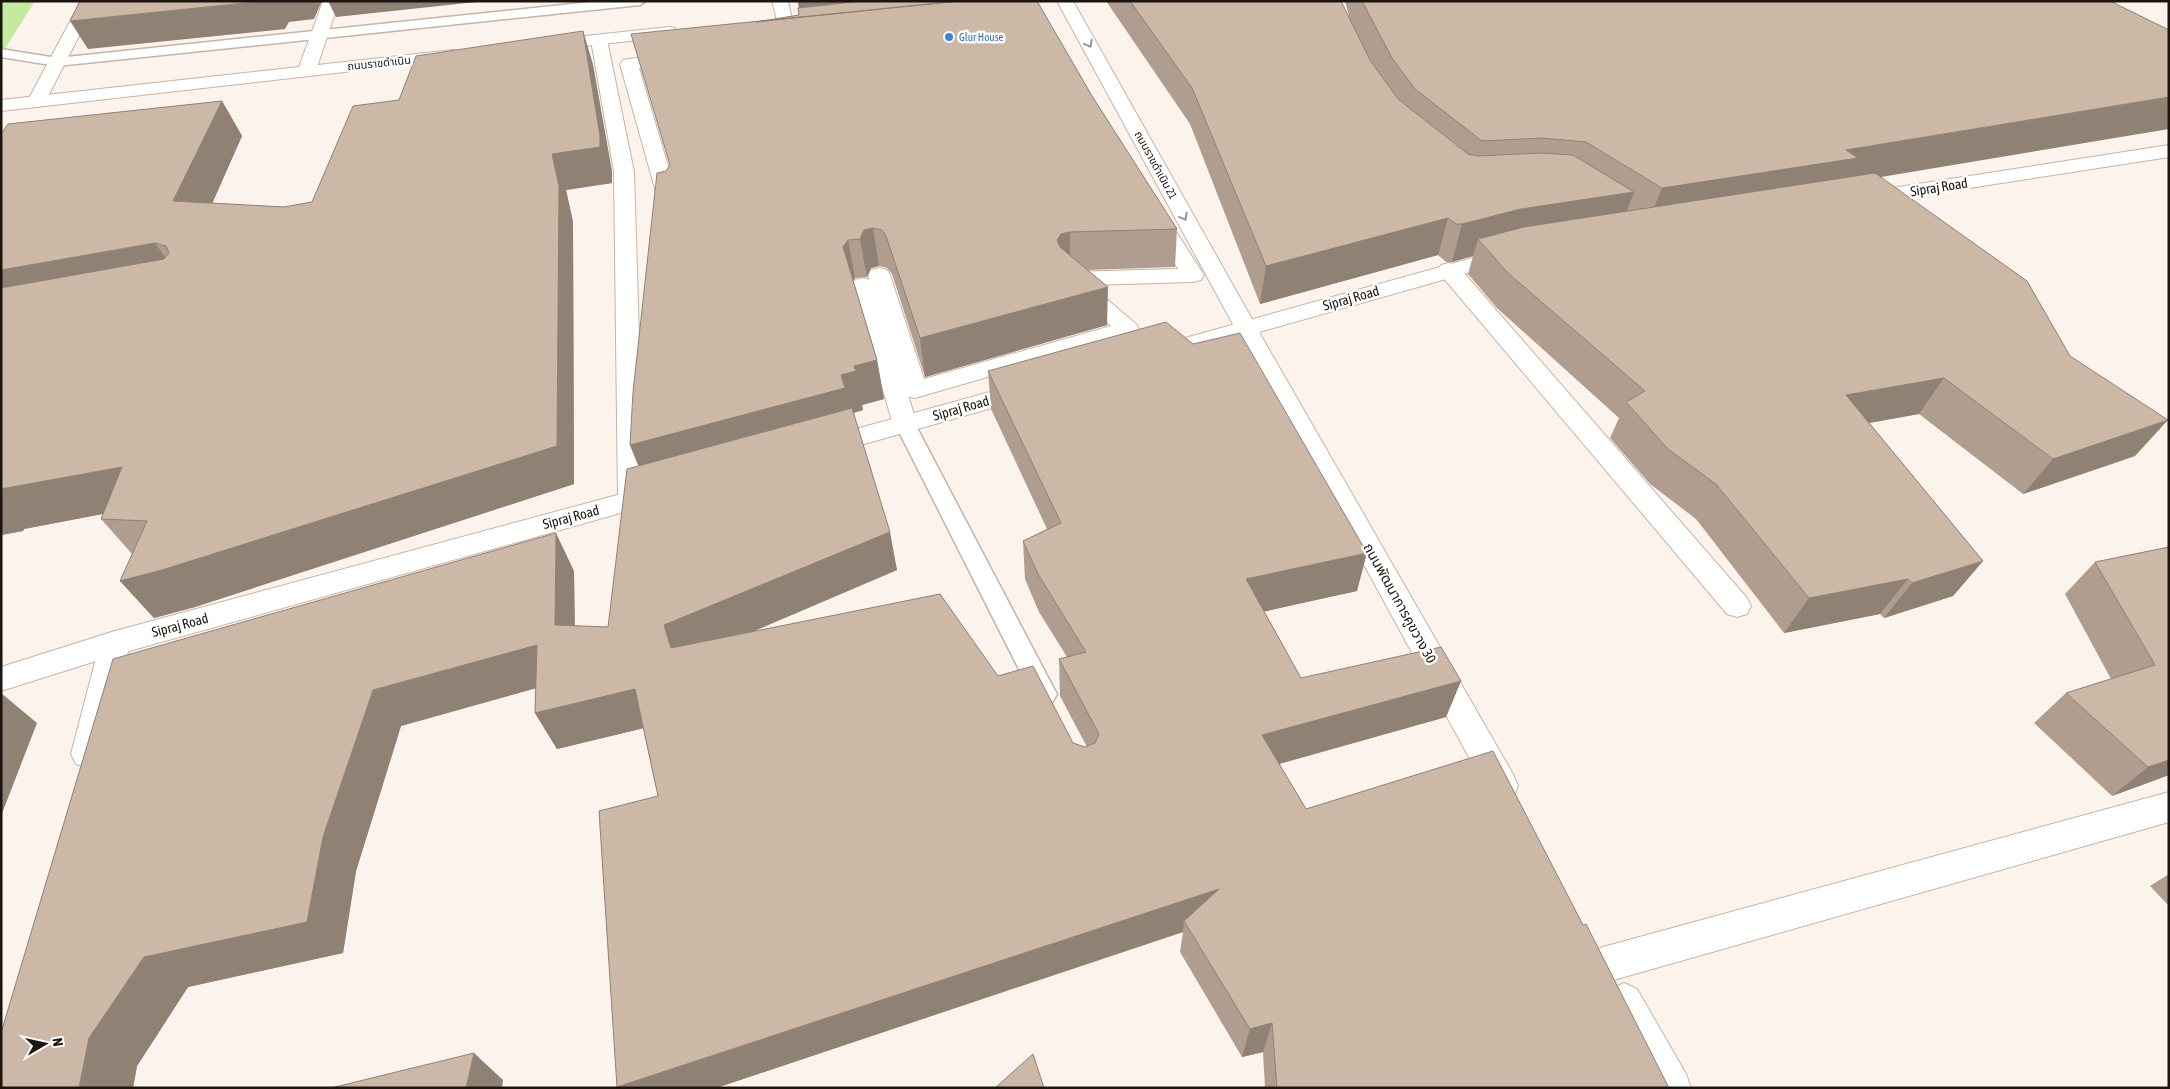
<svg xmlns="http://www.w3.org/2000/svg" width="2170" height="1089" viewBox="0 0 2170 1089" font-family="'Asap Condensed','Noto Sans Thai',sans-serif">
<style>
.green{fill:#c2eb9e}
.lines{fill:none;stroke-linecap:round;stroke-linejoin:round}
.service-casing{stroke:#c7b3a2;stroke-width:3}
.minor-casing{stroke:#c7b3a2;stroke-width:2}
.tertiary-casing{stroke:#c7b3a2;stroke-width:2}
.secondary-casing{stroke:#c7b3a2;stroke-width:2}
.service{fill:#fff;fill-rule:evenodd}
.minor{fill:#fff;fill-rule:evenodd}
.tertiary{fill:#fff;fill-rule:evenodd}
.secondary{fill:#fff;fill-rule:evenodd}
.wall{fill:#af9e8f}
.shaded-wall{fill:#8f8174}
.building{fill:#ccb8a6;stroke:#8f8174}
.oneway{stroke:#999693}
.shop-dot{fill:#3f7fe0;stroke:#fff;stroke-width:2}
.labels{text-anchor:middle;stroke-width:5;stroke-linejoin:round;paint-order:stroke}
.far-shop-label{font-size:11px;fill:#366cbe;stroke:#fff;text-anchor:start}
.far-street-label{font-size:11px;fill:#1c150f;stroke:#fff}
.street-label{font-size:14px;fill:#1c150f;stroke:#fff}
</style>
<rect width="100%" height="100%" fill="#fcf4ec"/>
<path class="green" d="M 1,1 L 35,1 L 1,55 Z"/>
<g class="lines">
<g class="service-casing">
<path id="service" d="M 600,1 L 646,1 L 640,5 L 57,66 L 1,57 L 1,49 L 57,58 Z
M 905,417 L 912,419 L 915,424 L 1053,687 L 1057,694 L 1053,701 L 1044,704 L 1035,701 L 895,424 L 898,419 Z"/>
</g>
<g class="minor-casing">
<path id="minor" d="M 81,1 L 97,1 L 45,102 L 42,106 L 36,107 L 30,106 L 27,102 Z
M 323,1 L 339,1 L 316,70 L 313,74 L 307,75 L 301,74 L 298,70 Z
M 772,1 L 788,1 L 792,20 L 790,24 L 778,24 Z
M 1057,1 L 1073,1 L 1257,328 L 1254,333 L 1246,335 L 1238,333 L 1235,328 Z
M 599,35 L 605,36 L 607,40 L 634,172 L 644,501 L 640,508 L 631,511 L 622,508 L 618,501 L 614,172 L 591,40 L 593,36 Z
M 1449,263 L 1457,265 L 1747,598 L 1751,606 L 1747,614 L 1737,617 L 1727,614 L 1441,275 L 1438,270 L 1441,265 Z
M 863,278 L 871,280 L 874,285 L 917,424 L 914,430 L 905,432 L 896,430 L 893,424 L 852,285 L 855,280 Z
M 115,631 L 125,635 L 130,643 L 103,754 L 98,764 L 87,768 L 76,764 L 71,754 L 100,643 L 105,635 Z
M 2169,792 L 2169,822 L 1603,983 L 1590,978 L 1585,965 L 1590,952 L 1603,947 Z"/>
</g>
<g class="tertiary-casing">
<path id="tertiary" d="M 678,53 L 684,54 L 687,58 L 684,62 L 639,68 L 679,203 L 676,207 L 669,209 L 662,207 L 659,203 L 620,64 L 623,60 L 629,59 Z
M 2169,145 L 2169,157 L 1866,204 L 1859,202 L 1856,198 L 1859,194 L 1866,192 Z
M 1157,211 L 1164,213 L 1204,275 L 1201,280 L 1193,282 L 1090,285 L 1136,324 L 1139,329 L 1136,334 L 915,398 L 906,396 L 903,390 L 868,275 L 871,270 L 879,268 L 887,270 L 890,275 L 924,379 L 1111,326 L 1059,279 L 1062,274 L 1070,272 L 1178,269 L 1147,217 L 1150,213 Z
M 1505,249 L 1513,250 L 1516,255 L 1513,260 L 1259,332 L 1514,776 L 1518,786 L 1514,796 L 1502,800 L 1490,796 L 1240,337 L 1157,360 L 1149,358 L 1145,353 L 1149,348 Z
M 1026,382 L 1035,384 L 1038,390 L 1035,396 L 825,455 L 816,452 L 812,446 L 816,440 Z
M 658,484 L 667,486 L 671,493 L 667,500 L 115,655 L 1,691 L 1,667 L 115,631 Z
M 1624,983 L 1637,989 L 1686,1074 L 1691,1088 L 1651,1088 L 1605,1002 L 1611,989 Z"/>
</g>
<g class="secondary-casing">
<path id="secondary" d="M 669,27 L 675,28 L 677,32 L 675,36 L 548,50 L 542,49 L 539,45 L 542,41 L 548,40 Z
M 453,50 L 459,51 L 462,55 L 459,59 L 1,111 L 1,100 Z"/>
</g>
<use href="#service" class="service"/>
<use href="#minor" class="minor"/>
<use href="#tertiary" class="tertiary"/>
<use href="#secondary" class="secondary"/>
</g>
<path class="wall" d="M 798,1 L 1037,1 L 1092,96 L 1177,229 L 1175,267 L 1087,270 L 1107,325 L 925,377 L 892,274 L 887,268 L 879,266 L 871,268 L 867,277 L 855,278 L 853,280 L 877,360 L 884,399 L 862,405 L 863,410 L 853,413 L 897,570 L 753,631 L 998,676 L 1073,743 L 1085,747 L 1087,747 L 1060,696 L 1059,659 L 1067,657 L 1039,612 L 1025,579 L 1023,541 L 1047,529 L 991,409 L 988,371 L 1357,591 L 1264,611 L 1301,678 L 1461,681 L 1446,717 L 1279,764 L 1306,809 L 1583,925 L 1669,1088 L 1265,1088 L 1263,1052 L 1242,1057 L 1180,952 L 1183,932 L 716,1088 L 618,1088 L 617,1087 L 658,796 L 643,728 L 557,749 L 535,713 L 536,688 L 401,726 L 356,871 L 343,953 L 188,987 L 137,1066 L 133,1088 L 1,1088 L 1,1033 L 574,571 L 575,626 L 608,627 L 639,466 L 630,445 L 666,171 L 756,22 L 799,15 Z
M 1106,1 L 1341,1 L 1350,20 L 1345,1 L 2110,1 L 1881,177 L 2070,356 L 2135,456 L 2023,494 L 1919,414 L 1869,423 L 1983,561 L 1953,596 L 1884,618 L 1880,614 L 1784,633 L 1696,519 L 1650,484 L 1610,438 L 1619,418 L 1497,308 L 1468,274 L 1473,256 L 1452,262 L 1446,262 L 1438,255 L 1260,304 L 1190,124 Z
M 583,31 L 593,65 L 612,172 L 612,183 L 566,190 L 573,222 L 574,484 L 195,607 L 154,618 L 120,581 L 132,554 L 101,519 L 103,514 L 24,529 L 23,531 L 1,535 L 222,101 L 242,136 L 212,203 L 284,207 L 312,202 L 399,100 Z
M 2169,547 L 2169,775 L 2112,796 L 2034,723 L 2066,693 L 2111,679 L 2065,594 L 2095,562 Z
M 2169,874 L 2169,906 L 2150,886 Z"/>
<path class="shaded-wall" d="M 265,1 L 322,1 L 314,19 L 289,22 L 285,29 L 88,49 L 70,21 Z
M 328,1 L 486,1 L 336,17 Z
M 798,1 L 898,1 L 800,12 Z
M 583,31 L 593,65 L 612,172 L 612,183 L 566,190 L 573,222 L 574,484 L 195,607 L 154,618 L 120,581 L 552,154 Z
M 2169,97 L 2169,129 L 1845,183 L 1647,225 L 1662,188 L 1846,150 Z
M 222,101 L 242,136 L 197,238 L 173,201 Z
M 1634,192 L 1620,229 L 1478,239 L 1473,256 L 1452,262 L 1462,224 L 1521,209 Z
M 1448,218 L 1438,255 L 1260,304 L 1266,266 Z
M 873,228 L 879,266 L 871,268 L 867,277 L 860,239 L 864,230 Z
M 1070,232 L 1070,270 L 1057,240 L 1061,234 Z
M 848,240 L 855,278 L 850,286 L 843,247 Z
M 155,243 L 181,280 L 1,313 L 1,270 Z
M 1108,287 L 1107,325 L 925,377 L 920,338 Z
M 877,360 L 884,399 L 862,405 L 863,410 L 645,483 L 630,445 L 841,375 L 854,366 Z
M 1944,378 L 1919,414 L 1824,431 L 1846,395 Z
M 2168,420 L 2135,456 L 2023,494 L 2053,459 Z
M 122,467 L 154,504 L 24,529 L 23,531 L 1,535 L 1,489 Z
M 890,532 L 897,570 L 680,663 L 671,648 L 664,625 Z
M 556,533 L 574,571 L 575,662 L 555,625 Z
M 1367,553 L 1357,591 L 1240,617 L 1246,579 Z
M 1983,561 L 1953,596 L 1884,618 L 1912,583 Z
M 1908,579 L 1880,614 L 1784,633 L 1809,598 Z
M 537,645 L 558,682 L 401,726 L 356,871 L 343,953 L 188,987 L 137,1066 L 133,1088 L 79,1088 L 89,1038 L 144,957 L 323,837 L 373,690 Z
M 1461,681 L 1446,717 L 1254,771 L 1262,735 Z
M 635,689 L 653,726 L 557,749 L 535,713 Z
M 1,693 L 37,723 L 1,816 Z
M 2169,760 L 2169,775 L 2112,796 L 2148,767 Z
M 1219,889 L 1184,921 L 1183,932 L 716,1088 L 618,1088 L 617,1087 Z
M 1272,1023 L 1263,1052 L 1242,1057 L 1250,1029 Z
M 474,1053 L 503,1080 L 502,1088 L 466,1088 Z"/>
<path class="building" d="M 80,1 L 265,1 L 70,21 Z
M 862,1 L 959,1 L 756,22 L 799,15 L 798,8 Z
M 959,1 L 1037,1 L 1092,96 L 1177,229 L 1070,232 L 1061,234 L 1057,240 L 1060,247 L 1108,287 L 920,338 L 886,236 L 882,230 L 873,228 L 864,230 L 860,239 L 848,240 L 843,247 L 877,360 L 854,366 L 856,371 L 841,375 L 845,388 L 630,445 L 633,392 L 657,173 L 666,171 L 670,165 L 631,34 Z
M 1130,1 L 1341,1 L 1370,60 L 1398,99 L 1468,154 L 1477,156 L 1542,153 L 1573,155 L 1634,192 L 1521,209 L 1462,224 L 1456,224 L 1448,218 L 1266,266 L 1192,88 Z
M 1362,1 L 2110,1 L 2169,30 L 2169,97 L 1846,150 L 1858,158 L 1662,188 L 1586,142 L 1542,138 L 1482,141 L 1415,89 L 1392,58 Z
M 583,31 L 600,136 L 600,147 L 552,154 L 559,186 L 557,446 L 162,570 L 120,581 L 147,521 L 101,519 L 122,467 L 1,489 L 1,288 L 164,259 L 169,253 L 166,246 L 155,243 L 1,270 L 1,134 L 8,124 L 222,101 L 173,201 L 284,207 L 312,202 L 353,106 L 399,100 L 416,56 Z
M 1875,173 L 2027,281 L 2070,356 L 2168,420 L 2053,459 L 1944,378 L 1846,395 L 1983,561 L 1912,583 L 1908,579 L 1809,598 L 1716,484 L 1668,449 L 1626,402 L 1645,391 L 1508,273 L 1478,239 L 1524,227 Z
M 1166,322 L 1193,344 L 1240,333 L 1367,553 L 1246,579 L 1301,678 L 1441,647 L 1461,681 L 1262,735 L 1306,809 L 1493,751 L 1583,925 L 1586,924 L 1669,1088 L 1277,1088 L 1272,1023 L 1250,1029 L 1184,921 L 1219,889 L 617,1087 L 599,811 L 658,796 L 635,689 L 535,713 L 537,645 L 373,690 L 323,837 L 307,922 L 144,957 L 89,1038 L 79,1088 L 1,1088 L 1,1033 L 113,659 L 556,533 L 555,625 L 608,627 L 627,469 L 852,408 L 890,532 L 664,625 L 671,648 L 940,594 L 998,676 L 1033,666 L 1073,743 L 1085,747 L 1095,743 L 1099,734 L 1059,659 L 1086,652 L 1038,574 L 1023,541 L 1061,523 L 988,371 Z
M 2169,547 L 2169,760 L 2148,767 L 2066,693 L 2155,665 L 2095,562 Z
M 474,1053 L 466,1088 L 331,1088 Z
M 1033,1054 L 1044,1088 L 995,1088 Z"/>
<defs><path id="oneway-chevron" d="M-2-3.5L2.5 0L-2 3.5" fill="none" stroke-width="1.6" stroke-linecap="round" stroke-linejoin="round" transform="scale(1.25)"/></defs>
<g class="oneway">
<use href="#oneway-chevron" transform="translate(1089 44) rotate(61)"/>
<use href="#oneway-chevron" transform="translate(1184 217) rotate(61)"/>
</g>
<circle class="shop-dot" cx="949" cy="37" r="5"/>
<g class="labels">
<g class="far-shop-label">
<text x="959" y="41">Glur House</text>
</g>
<g class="far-street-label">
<text transform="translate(379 63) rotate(-6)" y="4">ถนนราขดำเนิน</text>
<text transform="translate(1156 165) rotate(61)" y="4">ถนนราขดำเนิน 21</text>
</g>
<g class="street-label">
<text transform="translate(1939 187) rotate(-9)" y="5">Sipraj Road</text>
<text transform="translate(1351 298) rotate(-16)" y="5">Sipraj Road</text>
<text transform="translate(961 408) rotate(-16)" y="5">Sipraj Road</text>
<text transform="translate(571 517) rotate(-15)" y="5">Sipraj Road</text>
<text transform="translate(1400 603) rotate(61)" y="5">ถนนพัฒนาการคูขวาง 30</text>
<text transform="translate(180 625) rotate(-15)" y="5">Sipraj Road</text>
</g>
</g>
<rect width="2170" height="1089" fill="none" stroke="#1c150f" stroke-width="5"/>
<g transform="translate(45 1044) rotate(81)" stroke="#ffffff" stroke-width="4" paint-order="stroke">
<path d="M0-4L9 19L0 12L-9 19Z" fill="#1c150f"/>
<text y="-8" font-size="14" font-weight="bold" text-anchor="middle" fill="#1c150f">N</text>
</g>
</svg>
